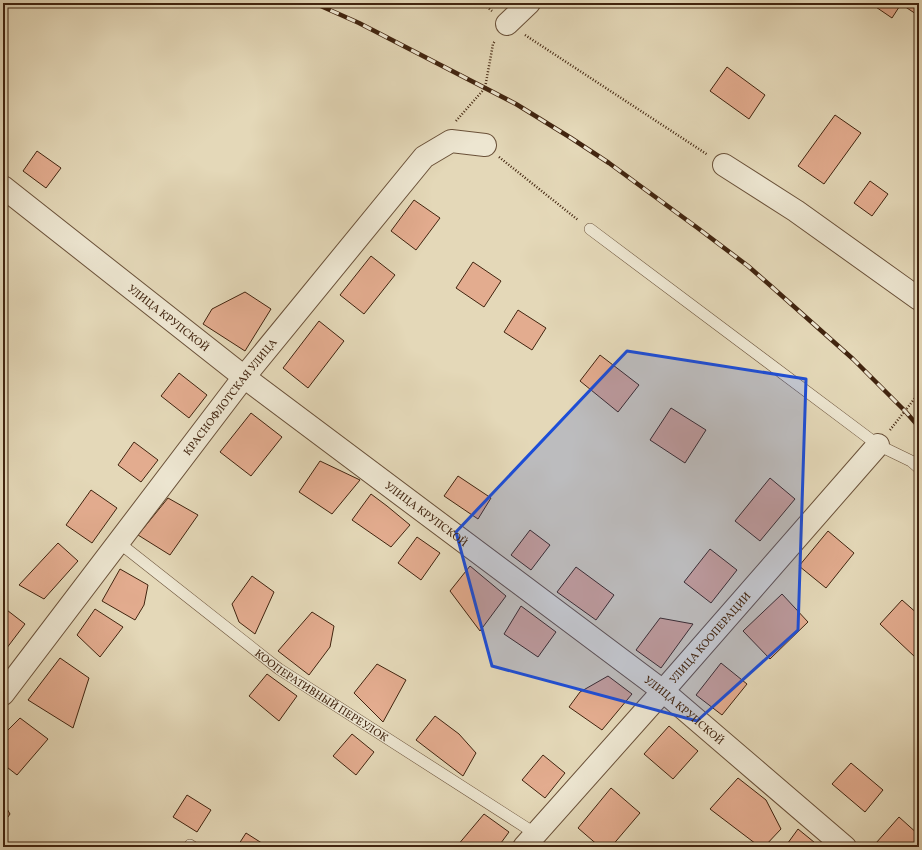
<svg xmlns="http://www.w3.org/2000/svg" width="922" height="850" viewBox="0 0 922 850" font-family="Vollkorn,serif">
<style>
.building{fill:#e3ac8f;stroke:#41240f}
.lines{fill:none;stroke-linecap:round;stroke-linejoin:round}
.lane-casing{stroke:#6a5139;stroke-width:12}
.street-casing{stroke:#6a5139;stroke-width:24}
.path{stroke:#41240f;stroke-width:2.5;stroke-dasharray:1 2;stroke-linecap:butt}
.lane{stroke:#ede6d1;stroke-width:11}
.street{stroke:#ede6d1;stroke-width:22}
.rail-casing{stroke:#41240f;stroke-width:4.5}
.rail{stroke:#ede6d1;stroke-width:3;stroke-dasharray:9;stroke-linecap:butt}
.marked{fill:#1d4ed8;fill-opacity:0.2;stroke:#1d4ed8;stroke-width:3;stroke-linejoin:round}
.labels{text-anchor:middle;stroke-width:3;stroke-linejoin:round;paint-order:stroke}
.street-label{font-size:11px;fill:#41240f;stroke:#ede6d1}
</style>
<rect width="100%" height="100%" fill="#e4d8b8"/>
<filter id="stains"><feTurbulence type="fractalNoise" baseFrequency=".005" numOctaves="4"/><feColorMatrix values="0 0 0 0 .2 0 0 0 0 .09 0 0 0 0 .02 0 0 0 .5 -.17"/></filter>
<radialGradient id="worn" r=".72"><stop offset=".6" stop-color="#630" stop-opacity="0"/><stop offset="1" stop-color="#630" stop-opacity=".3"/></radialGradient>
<path class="building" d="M 870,3 L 919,3 L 919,16 L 901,4 L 892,18 Z
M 727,67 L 765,95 L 749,119 L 710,91 Z
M 835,115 L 861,133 L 824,184 L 798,166 Z
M 37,151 L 61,168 L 46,188 L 23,171 Z
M 870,181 L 888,194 L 872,216 L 854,203 Z
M 414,200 L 440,218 L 416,250 L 391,231 Z
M 371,256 L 395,275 L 364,314 L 340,295 Z
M 473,262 L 501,281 L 484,307 L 456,288 Z
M 245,292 L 271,309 L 245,351 L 203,324 L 212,309 Z
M 518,310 L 546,328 L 532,350 L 504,332 Z
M 319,321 L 344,341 L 308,388 L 283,368 Z
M 600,355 L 639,385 L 618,412 L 580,381 Z
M 179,373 L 207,395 L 189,418 L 161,396 Z
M 671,408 L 706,430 L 685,463 L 650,440 Z
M 251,413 L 282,437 L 251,476 L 220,452 Z
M 134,442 L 158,460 L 141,482 L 118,465 Z
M 320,461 L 360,480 L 332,514 L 299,492 Z
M 458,476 L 491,498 L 478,519 L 444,496 Z
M 770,478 L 795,499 L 760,541 L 735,521 Z
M 91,490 L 117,508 L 92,543 L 66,525 Z
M 371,494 L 387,506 L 410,525 L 391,547 L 352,520 Z
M 168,498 L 198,515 L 170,555 L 138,535 Z
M 530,530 L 550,545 L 531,570 L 511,555 Z
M 828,531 L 854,553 L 826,588 L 799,566 Z
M 417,537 L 440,553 L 421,580 L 398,563 Z
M 58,543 L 78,561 L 44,599 L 19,585 Z
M 710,549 L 737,570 L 711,603 L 684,582 Z
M 470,566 L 506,596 L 480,631 L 450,591 Z
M 576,567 L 614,595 L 596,620 L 557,592 Z
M 120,569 L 148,585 L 144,605 L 135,620 L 102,601 Z
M 252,576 L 274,592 L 255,634 L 239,622 L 232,604 Z
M 782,594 L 808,622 L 770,659 L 743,631 Z
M 902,600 L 919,615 L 919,653 L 915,657 L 880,624 Z
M 521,606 L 556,632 L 538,657 L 504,634 Z
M 3,607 L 25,624 L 3,653 Z
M 95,609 L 123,627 L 100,657 L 77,635 Z
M 312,612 L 334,626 L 330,647 L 309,675 L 278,651 Z
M 660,618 L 693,624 L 661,668 L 636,650 Z
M 60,658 L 89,678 L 73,728 L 28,700 Z
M 721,663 L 747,684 L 722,715 L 696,695 Z
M 377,664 L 406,680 L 383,722 L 354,693 Z
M 267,674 L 297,696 L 279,721 L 249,696 Z
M 608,676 L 632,694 L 602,730 L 569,707 L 580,692 Z
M 435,716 L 459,734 L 476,753 L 463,776 L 416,740 Z
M 20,718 L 48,739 L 17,775 L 3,764 L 3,735 Z
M 669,726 L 698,751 L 673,779 L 644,754 Z
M 352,734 L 374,752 L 356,775 L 333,756 Z
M 543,755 L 565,773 L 545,798 L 522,780 Z
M 851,763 L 883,790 L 865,812 L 832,784 Z
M 738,778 L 766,800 L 781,829 L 764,847 L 760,847 L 710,809 Z
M 611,788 L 640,813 L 611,847 L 600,847 L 578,828 Z
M 187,795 L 211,810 L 197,832 L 173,817 Z
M 3,802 L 10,814 L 3,824 Z
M 484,814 L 509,832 L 498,847 L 459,847 L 457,846 Z
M 899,817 L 919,835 L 919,847 L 881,847 L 876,843 Z
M 798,829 L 820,847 L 785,847 Z
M 246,833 L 268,847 L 237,847 Z"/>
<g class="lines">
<g class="lane-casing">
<g id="lane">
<path d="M 590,229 L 878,445 L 911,461 L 919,468"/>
<path id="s1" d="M 118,542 L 279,669 L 536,834"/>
<path d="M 190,845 L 193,847"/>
</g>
</g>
<g class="street-casing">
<g id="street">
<path d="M 507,24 L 529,3"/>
<path d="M 724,165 L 796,211 L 919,299"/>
<path id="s2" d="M 3,187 L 244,377 L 663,691 L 845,847"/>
<path id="s3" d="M 3,694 L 244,377 L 424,157 L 451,141 L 485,145"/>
<path id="s4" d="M 524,847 L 663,691 L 878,445"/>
</g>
</g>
<path class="path" d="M 482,3 L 492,11
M 525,35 L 708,155
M 456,121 L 485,88 L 493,44 L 495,41
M 499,157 L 578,220
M 890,430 L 919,393"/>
<use href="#lane" class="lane"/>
<use href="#street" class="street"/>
<g class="rail-casing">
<path id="rail" d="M 314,3 L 359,23 L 516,104 L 571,138 L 609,163 L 699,229 L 748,266 L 772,287 L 853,359 L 905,411 L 919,427"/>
</g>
<use href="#rail" class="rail"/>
</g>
<path class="marked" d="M 627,351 L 806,379 L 798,630 L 697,721 L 492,666 L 456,532 Z"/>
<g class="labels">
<g class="street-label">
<text dy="4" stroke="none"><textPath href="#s2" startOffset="211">УЛИЦА КРУПСКОЙ</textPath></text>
<text dy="4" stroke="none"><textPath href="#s3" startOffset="374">КРАСНОФЛОТСКАЯ УЛИЦА</textPath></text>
<text dy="4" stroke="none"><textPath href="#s2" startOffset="535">УЛИЦА КРУПСКОЙ</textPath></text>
<text dy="4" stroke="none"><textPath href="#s4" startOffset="280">УЛИЦА КООПЕРАЦИИ</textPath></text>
<text dy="4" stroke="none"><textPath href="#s1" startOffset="255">КООПЕРАТИВНЫЙ ПЕРЕУЛОК</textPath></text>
<text dy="4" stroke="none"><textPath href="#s2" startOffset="859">УЛИЦА КРУПСКОЙ</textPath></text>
</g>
</g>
<rect width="922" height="850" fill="none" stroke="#e4d8b8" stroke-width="16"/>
<rect x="4" y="4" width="914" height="842" fill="none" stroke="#41240f" stroke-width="2"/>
<rect x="8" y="8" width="906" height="834" fill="none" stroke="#41240f"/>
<rect width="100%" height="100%" filter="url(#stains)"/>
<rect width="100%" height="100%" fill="url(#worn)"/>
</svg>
